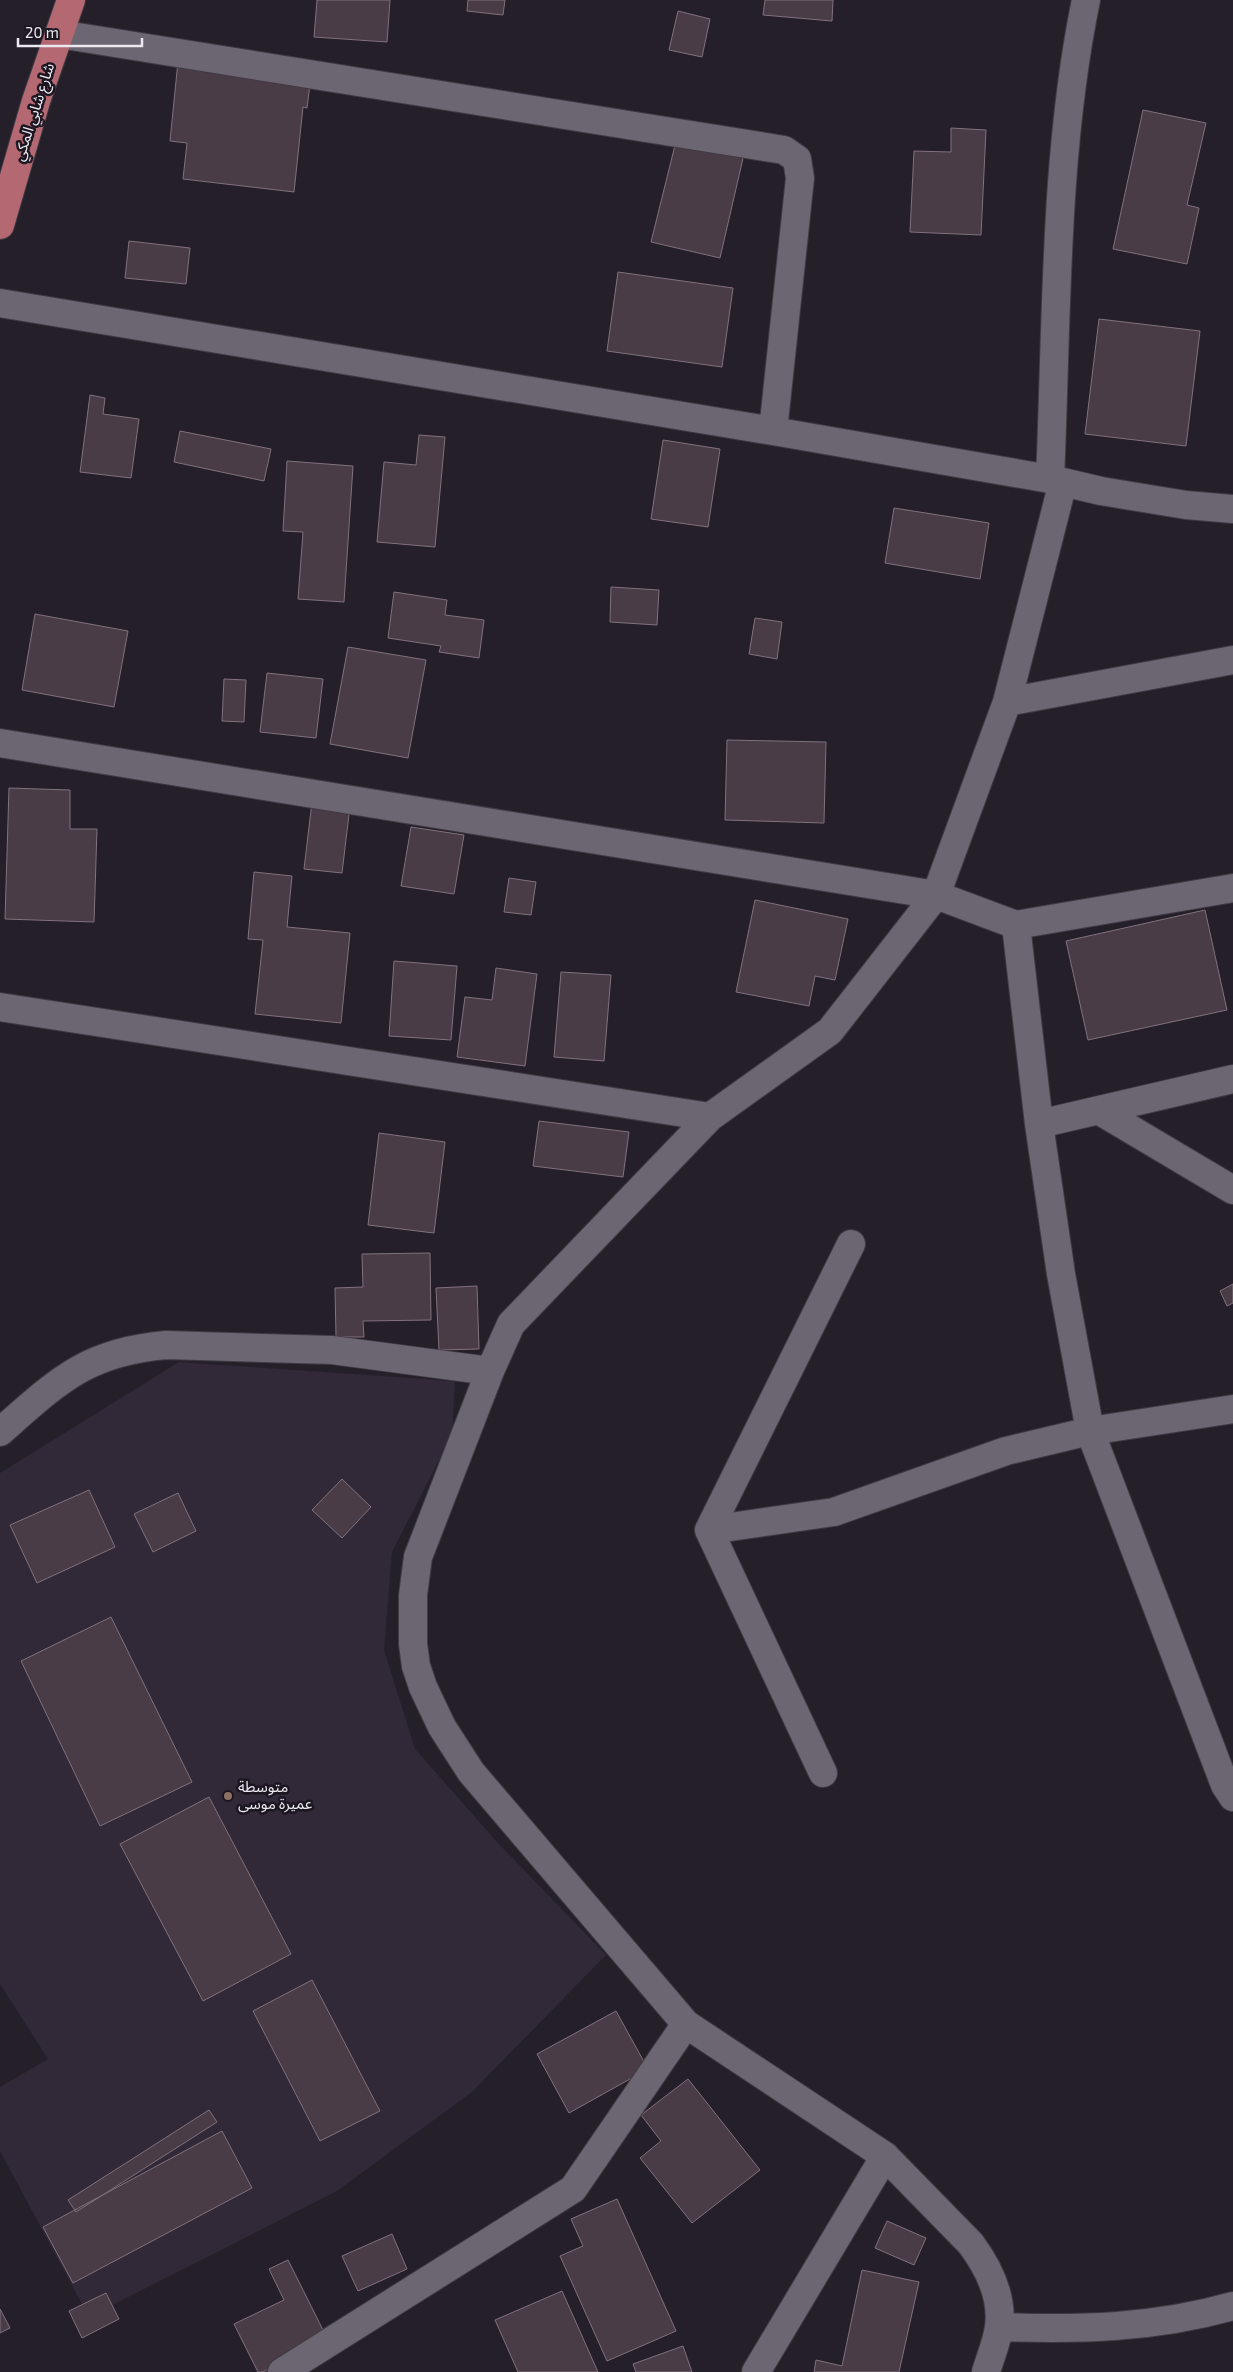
<svg xmlns="http://www.w3.org/2000/svg" width="1233" height="2372" viewBox="0 0 1233 2372" font-family="'Exo 2','Noto Sans Arabic',sans-serif">
<style>
.built{fill:#312838}
.building{fill:#493c46;stroke:#81727c}
.lines{fill:none;stroke-linecap:round;stroke-linejoin:round}
.minor-casing{stroke:#3f3a44;stroke-width:30}
.major-casing{stroke:#3f3a44;stroke-width:30}
.minor{stroke:#6c6572;stroke-width:28}
.major{stroke:#b46972;stroke-width:28}
.education-dot{fill:#8d6e63;stroke:#1c1621;stroke-width:2}
.labels{text-anchor:middle;stroke-width:5;stroke-linejoin:round;paint-order:stroke}
.street-label{font-size:15px;fill:#ece8f0;stroke:#1c1621}
.poi-label{font-size:15px;fill:#ece8f0;stroke:#1c1621;text-anchor:start}
</style>
<rect width="100%" height="100%" fill="#251f2a"/>
<path class="built" d="M 179,1362 L 455,1381 L 452,1435 L 392,1552 L 384,1650 L 415,1749 L 498,1843 L 606,1955 L 472,2092 L 337,2191 L 89,2317 L 0,2151 L 0,2087 L 48,2059 L 0,1984 L 0,1473 Z"/>
<path class="building" d="M 317,0 L 390,0 L 387,42 L 314,37 Z
M 468,0 L 505,0 L 503,15 L 467,11 Z
M 765,0 L 833,0 L 832,21 L 763,15 Z
M 678,11 L 710,19 L 702,57 L 669,50 Z
M 178,61 L 311,76 L 307,108 L 303,107 L 294,192 L 183,179 L 187,143 L 170,141 Z
M 1143,110 L 1206,123 L 1187,205 L 1199,208 L 1187,264 L 1113,249 Z
M 951,128 L 986,130 L 981,235 L 910,232 L 914,151 L 951,152 Z
M 677,137 L 744,154 L 720,258 L 651,242 Z
M 129,241 L 190,248 L 186,284 L 125,278 Z
M 618,272 L 733,288 L 722,367 L 607,351 Z
M 1099,319 L 1200,331 L 1186,446 L 1085,434 Z
M 90,395 L 105,398 L 103,414 L 139,419 L 131,478 L 80,472 Z
M 180,431 L 271,449 L 264,481 L 174,462 Z
M 419,435 L 445,437 L 435,547 L 377,542 L 384,462 L 416,465 Z
M 663,440 L 720,449 L 708,527 L 651,519 Z
M 287,461 L 353,466 L 344,602 L 298,599 L 303,532 L 283,531 Z
M 894,508 L 989,523 L 980,579 L 885,563 Z
M 611,587 L 659,590 L 657,625 L 610,622 Z
M 394,592 L 447,600 L 445,615 L 484,620 L 479,658 L 439,652 L 441,646 L 388,638 Z
M 35,614 L 128,631 L 114,707 L 22,690 Z
M 755,618 L 782,622 L 777,659 L 749,654 Z
M 348,647 L 426,660 L 408,758 L 330,744 Z
M 267,673 L 323,679 L 316,738 L 260,732 Z
M 224,679 L 246,680 L 244,722 L 222,721 Z
M 727,740 L 826,742 L 824,823 L 725,820 Z
M 9,788 L 70,790 L 70,829 L 97,829 L 94,922 L 5,919 Z
M 312,802 L 350,806 L 342,873 L 304,869 Z
M 411,827 L 464,835 L 454,894 L 401,886 Z
M 254,872 L 292,876 L 287,927 L 350,933 L 341,1023 L 255,1014 L 263,940 L 248,939 Z
M 509,878 L 536,882 L 531,915 L 504,912 Z
M 755,900 L 848,919 L 835,980 L 815,976 L 809,1006 L 736,992 Z
M 1205,910 L 1227,1010 L 1088,1040 L 1066,941 Z
M 394,961 L 457,966 L 451,1040 L 389,1036 Z
M 496,968 L 537,974 L 525,1066 L 457,1057 L 465,997 L 492,1000 Z
M 561,972 L 611,975 L 604,1061 L 554,1057 Z
M 539,1121 L 629,1132 L 623,1177 L 533,1166 Z
M 379,1133 L 445,1142 L 434,1233 L 368,1225 Z
M 430,1253 L 431,1320 L 363,1321 L 364,1337 L 336,1337 L 335,1288 L 363,1287 L 362,1254 Z
M 1233,1284 L 1233,1303 L 1227,1306 L 1220,1291 Z
M 477,1286 L 479,1349 L 439,1350 L 436,1288 Z
M 342,1479 L 371,1507 L 342,1538 L 312,1510 Z
M 89,1490 L 115,1547 L 37,1583 L 10,1525 Z
M 178,1493 L 196,1531 L 153,1552 L 134,1514 Z
M 111,1617 L 192,1782 L 100,1826 L 21,1661 Z
M 209,1797 L 291,1954 L 203,2001 L 120,1844 Z
M 312,1980 L 380,2111 L 320,2141 L 253,2011 Z
M 616,2011 L 648,2069 L 569,2113 L 537,2054 Z
M 688,2079 L 760,2170 L 692,2223 L 640,2158 L 661,2141 L 641,2115 Z
M 209,2110 L 217,2122 L 76,2212 L 68,2200 Z
M 222,2131 L 252,2188 L 73,2283 L 43,2227 Z
M 617,2199 L 676,2331 L 607,2361 L 560,2256 L 583,2246 L 571,2219 Z
M 887,2221 L 926,2238 L 914,2265 L 875,2248 Z
M 392,2234 L 407,2269 L 358,2291 L 342,2256 Z
M 288,2260 L 328,2340 L 263,2372 L 258,2372 L 234,2324 L 284,2300 L 269,2269 Z
M 862,2270 L 919,2282 L 899,2372 L 814,2372 L 816,2360 L 842,2366 Z
M 562,2291 L 598,2372 L 518,2372 L 495,2320 Z
M 106,2293 L 119,2319 L 82,2338 L 69,2311 Z
M 0,2309 L 10,2328 L 0,2333 Z
M 683,2346 L 692,2372 L 636,2372 L 633,2364 Z"/>
<g class="lines">
<g class="minor-casing">
<path id="minor" d="M 59,34 L 784,150 L 797,159 L 800,178 L 773,431
M 0,303 L 773,431 L 1050,479 L 1101,491 L 1186,505 L 1233,509
M 1050,479 C 1057,320 1054,155 1086,0
M 1007,702 L 1233,660
M 0,743 L 936,895 L 830,1031 L 710,1117 L 511,1324 L 490,1371 L 418,1557 L 413,1595 L 413,1644 L 416,1666 L 423,1687 L 442,1727 L 471,1772 L 686,2024 L 885,2156 L 971,2244 C 988,2267 1003,2297 999,2327 C 997,2342 990,2358 986,2372
M 1016,925 L 1233,888
M 0,1007 L 710,1117
M 1100,1111 L 1233,1190
M 1039,1124 L 1233,1079
M 1233,1409 L 1090,1431 L 1225,1785 L 1233,1797
M 0,1432 C 58,1381 86,1352 166,1345 L 332,1350 L 490,1371
M 709,1530 L 834,1512 L 1006,1451 L 1090,1431 L 1061,1274 L 1039,1124 L 1016,925 L 936,895 L 1007,702 L 1063,482
M 823,1773 L 709,1530 L 851,1244
M 999,2327 C 1079,2330 1156,2328 1233,2306
M 282,2372 L 573,2189 L 686,2024
M 756,2372 L 885,2156"/>
</g>
<g class="major-casing">
<path id="major" d="M 0,225 L 36,101 L 71,0"/>
</g>
<use href="#minor" class="minor"/>
<use href="#major" class="major"/>
</g>
<circle class="education-dot" cx="228" cy="1796" r="5"/>
<g class="labels">
<g class="street-label">
<text transform="translate(34 112) rotate(-72)" y="5">شارع شابي المكي</text>
</g>
<g class="poi-label">
<text x="238" y="1792">متوسطة<tspan x="238" dy="17">عميرة موسى</tspan></text>
</g>
</g>
<path d="M18 38v8h124v-8" fill="none" stroke="#ece8f0" stroke-width="2.5"/>
<text x="25" y="38" font-size="15" fill="#ece8f0" stroke="#1c1621" stroke-width="4" paint-order="stroke">20 m</text>
</svg>
